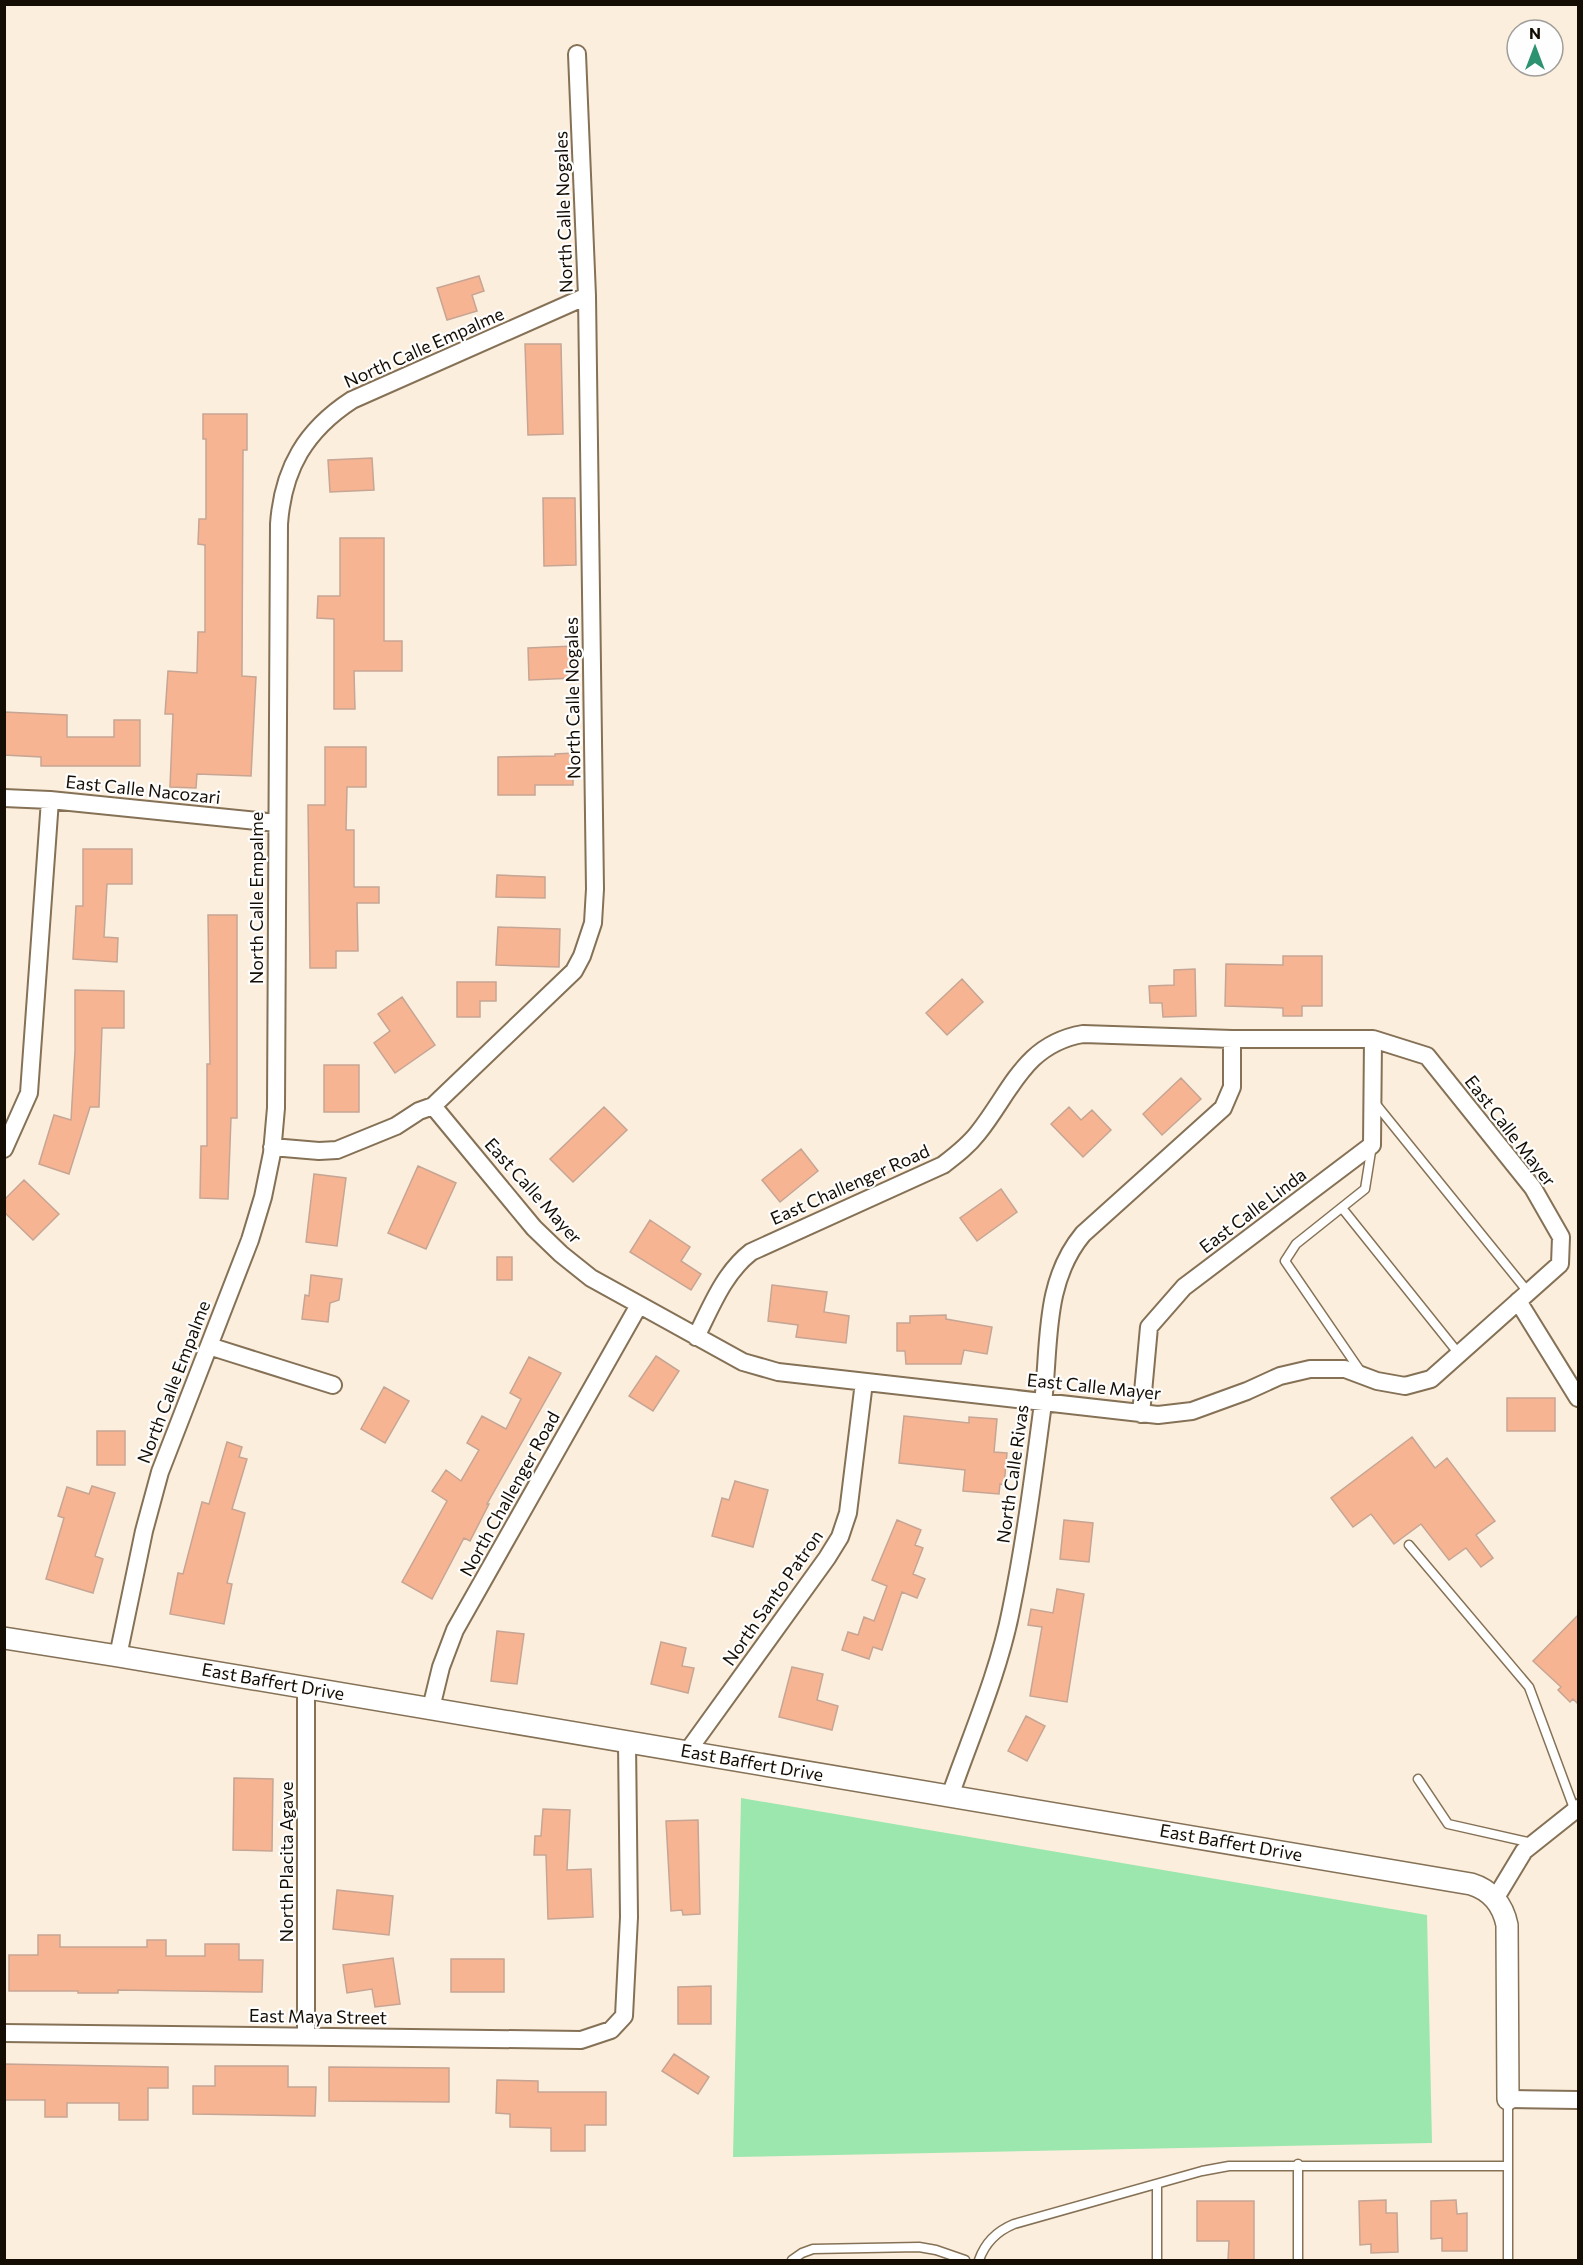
<svg xmlns="http://www.w3.org/2000/svg" width="1583" height="2265" viewBox="0 0 1583 2265" font-family="Commissioner,sans-serif">
<style>
.green{fill:#9ce7ad}
.building{fill:#f7b492;stroke:#c6a594;stroke-width:1.5}
.lines{fill:none;stroke-linecap:round;stroke-linejoin:round}
.service-casing{stroke:#857156;stroke-width:11}
.minor-casing{stroke:#857156;stroke-width:20}
.tertiary-casing{stroke:#857156;stroke-width:24}
.service{stroke:#fff;stroke-width:8}
.minor{stroke:#fff;stroke-width:16}
.tertiary{stroke:#fff;stroke-width:21}
.labels{text-anchor:middle;stroke-width:4.5;stroke-linejoin:round;paint-order:stroke}
.street-label{font-size:18px;fill:#140d04;stroke:#fefefe}
</style>
<rect width="100%" height="100%" fill="#fceedd"/>
<path class="green" d="M 741,1798 L 1427,1915 L 1432,2143 L 733,2157 Z"/>
<path class="building" d="M 479,276 L 484,291 L 472,295 L 477,311 L 447,320 L 437,288 Z
M 525,344 L 561,344 L 563,434 L 528,435 Z
M 203,414 L 247,414 L 247,450 L 243,450 L 242,676 L 256,677 L 251,776 L 197,774 L 196,788 L 170,787 L 173,714 L 165,714 L 168,671 L 197,673 L 198,632 L 205,632 L 205,545 L 198,544 L 199,519 L 206,519 L 206,439 L 203,439 Z
M 372,458 L 374,490 L 330,492 L 328,460 Z
M 543,498 L 575,498 L 576,565 L 544,566 Z
M 340,538 L 384,538 L 384,641 L 402,641 L 402,671 L 354,671 L 355,709 L 334,709 L 334,619 L 317,618 L 318,596 L 340,596 Z
M 574,646 L 575,678 L 529,680 L 528,648 Z
M 4,712 L 67,715 L 67,737 L 114,737 L 114,720 L 140,720 L 140,766 L 41,766 L 41,757 L 4,755 Z
M 325,747 L 366,747 L 366,787 L 347,787 L 346,830 L 354,830 L 354,887 L 379,887 L 379,903 L 357,903 L 358,951 L 336,951 L 336,968 L 310,968 L 308,805 L 325,805 Z
M 573,753 L 573,785 L 535,785 L 535,795 L 498,795 L 498,757 L 555,756 L 555,754 Z
M 83,849 L 132,849 L 132,884 L 107,884 L 104,937 L 118,938 L 117,962 L 73,959 L 76,906 L 83,906 Z
M 497,875 L 545,877 L 545,898 L 496,897 Z
M 208,915 L 237,915 L 237,1118 L 231,1118 L 228,1199 L 200,1198 L 201,1146 L 207,1146 L 207,1064 L 210,1064 Z
M 498,927 L 560,929 L 559,967 L 496,965 Z
M 1283,956 L 1322,956 L 1322,1006 L 1302,1006 L 1302,1016 L 1283,1016 L 1283,1008 L 1225,1006 L 1226,964 L 1283,965 Z
M 1195,969 L 1196,1016 L 1163,1017 L 1162,1003 L 1150,1003 L 1149,986 L 1174,985 L 1174,970 Z
M 962,979 L 983,1002 L 947,1035 L 926,1013 Z
M 457,982 L 496,982 L 496,1001 L 480,1001 L 480,1017 L 457,1017 Z
M 75,990 L 124,991 L 124,1028 L 102,1028 L 99,1107 L 90,1107 L 69,1174 L 39,1164 L 54,1115 L 71,1120 L 75,1051 Z
M 402,997 L 435,1045 L 395,1073 L 374,1043 L 390,1031 L 378,1014 Z
M 324,1065 L 359,1065 L 359,1112 L 324,1112 Z
M 1181,1078 L 1201,1099 L 1162,1135 L 1143,1114 Z
M 604,1107 L 627,1130 L 573,1182 L 550,1159 Z
M 1069,1107 L 1081,1120 L 1092,1110 L 1111,1130 L 1083,1157 L 1051,1124 Z
M 801,1149 L 818,1171 L 780,1202 L 762,1180 Z
M 418,1166 L 456,1183 L 426,1249 L 388,1233 Z
M 314,1174 L 346,1178 L 337,1246 L 306,1242 Z
M 24,1180 L 59,1214 L 33,1240 L 4,1212 L 4,1200 Z
M 1001,1189 L 1017,1212 L 977,1241 L 960,1218 Z
M 650,1220 L 690,1247 L 681,1261 L 701,1274 L 691,1290 L 630,1252 Z
M 497,1257 L 512,1257 L 512,1280 L 497,1280 Z
M 311,1275 L 342,1279 L 339,1300 L 330,1303 L 328,1322 L 302,1319 L 305,1295 L 309,1296 Z
M 772,1285 L 827,1292 L 824,1312 L 849,1316 L 846,1343 L 796,1337 L 798,1325 L 768,1321 Z
M 946,1315 L 946,1319 L 992,1327 L 987,1354 L 964,1350 L 961,1364 L 906,1364 L 905,1351 L 897,1351 L 897,1323 L 910,1323 L 910,1316 Z
M 656,1356 L 679,1371 L 653,1411 L 629,1396 Z
M 529,1357 L 561,1373 L 487,1504 L 489,1504 L 470,1541 L 464,1538 L 432,1599 L 402,1582 L 447,1501 L 432,1491 L 446,1470 L 461,1481 L 479,1450 L 467,1443 L 482,1416 L 506,1429 L 521,1399 L 510,1393 Z
M 384,1387 L 409,1401 L 385,1443 L 361,1429 Z
M 1507,1398 L 1555,1398 L 1555,1431 L 1507,1431 Z
M 904,1416 L 969,1423 L 969,1417 L 997,1419 L 994,1452 L 1007,1453 L 1004,1485 L 1000,1484 L 999,1494 L 963,1491 L 965,1470 L 899,1463 Z
M 97,1431 L 125,1431 L 125,1465 L 97,1465 Z
M 1412,1437 L 1435,1468 L 1447,1458 L 1495,1521 L 1476,1535 L 1493,1558 L 1481,1567 L 1466,1548 L 1449,1560 L 1421,1524 L 1394,1544 L 1371,1514 L 1353,1527 L 1331,1498 Z
M 227,1442 L 242,1447 L 239,1457 L 247,1459 L 232,1509 L 245,1513 L 227,1583 L 232,1584 L 224,1624 L 170,1614 L 178,1573 L 183,1574 L 202,1502 L 209,1504 Z
M 735,1481 L 768,1490 L 753,1547 L 712,1536 L 722,1498 L 729,1500 Z
M 92,1486 L 115,1493 L 95,1556 L 103,1559 L 93,1593 L 46,1579 L 64,1518 L 58,1516 L 67,1487 L 89,1494 Z
M 897,1520 L 921,1530 L 915,1545 L 923,1548 L 913,1574 L 925,1579 L 917,1598 L 902,1592 L 882,1650 L 873,1647 L 869,1659 L 842,1650 L 848,1632 L 858,1635 L 864,1617 L 874,1621 L 887,1586 L 872,1580 Z
M 1064,1520 L 1093,1523 L 1089,1562 L 1060,1559 Z
M 1057,1589 L 1084,1594 L 1067,1702 L 1030,1696 L 1042,1627 L 1028,1625 L 1031,1609 L 1053,1613 Z
M 1578,1615 L 1578,1704 L 1573,1699 L 1570,1702 L 1558,1690 L 1561,1687 L 1533,1661 Z
M 497,1631 L 524,1634 L 517,1684 L 491,1681 Z
M 661,1642 L 686,1648 L 682,1666 L 694,1668 L 688,1693 L 651,1684 Z
M 792,1667 L 823,1674 L 817,1700 L 838,1706 L 832,1730 L 779,1717 Z
M 1026,1716 L 1045,1726 L 1027,1761 L 1008,1751 Z
M 234,1778 L 273,1779 L 272,1851 L 233,1850 Z
M 543,1809 L 570,1810 L 567,1870 L 591,1869 L 593,1917 L 548,1919 L 546,1855 L 534,1855 L 535,1836 L 541,1836 Z
M 698,1820 L 700,1914 L 683,1915 L 682,1910 L 671,1911 L 666,1821 Z
M 337,1890 L 393,1896 L 389,1935 L 333,1929 Z
M 38,1935 L 60,1935 L 60,1947 L 147,1947 L 147,1940 L 166,1940 L 166,1956 L 205,1956 L 205,1944 L 239,1944 L 239,1960 L 263,1960 L 262,1992 L 118,1990 L 118,1993 L 78,1993 L 78,1991 L 9,1991 L 9,1955 L 38,1955 Z
M 393,1958 L 400,2004 L 375,2007 L 372,1989 L 347,1993 L 343,1965 Z
M 451,1959 L 504,1959 L 504,1992 L 451,1992 Z
M 711,1986 L 711,2024 L 678,2024 L 678,1987 Z
M 674,2054 L 709,2077 L 698,2094 L 662,2071 Z
M 4,2064 L 168,2067 L 168,2088 L 148,2088 L 148,2120 L 119,2120 L 119,2103 L 67,2103 L 67,2117 L 45,2117 L 45,2100 L 4,2100 Z
M 215,2066 L 288,2066 L 288,2087 L 316,2087 L 315,2116 L 193,2114 L 193,2086 L 215,2086 Z
M 329,2067 L 449,2068 L 449,2102 L 329,2101 Z
M 497,2080 L 538,2081 L 538,2092 L 606,2092 L 606,2125 L 585,2125 L 585,2151 L 551,2151 L 551,2128 L 510,2127 L 510,2114 L 496,2113 Z
M 1386,2200 L 1386,2213 L 1397,2213 L 1398,2252 L 1371,2253 L 1371,2244 L 1360,2245 L 1359,2201 Z
M 1456,2200 L 1457,2214 L 1467,2213 L 1467,2251 L 1442,2251 L 1442,2238 L 1431,2239 L 1431,2201 Z
M 1197,2201 L 1254,2201 L 1254,2260 L 1228,2260 L 1229,2241 L 1197,2241 Z"/>
<g class="lines">
<g class="service-casing">
<path id="service" d="M 1375,1103 L 1528,1292
M 1342,1208 L 1459,1354
M 1361,1372 L 1285,1261 L 1296,1244 L 1365,1189 L 1372,1145
M 1409,1545 L 1529,1687 L 1575,1811
M 1418,1779 L 1448,1824 L 1532,1843
M 1298,2164 L 1298,2260
M 792,2260 L 802,2253 L 813,2249 L 919,2247 L 936,2250 L 965,2260
M 979,2260 C 985,2243 997,2231 1014,2224 L 1202,2171 L 1229,2166 L 1508,2166
M 1157,2260 L 1157,2184
M 1508,2260 L 1508,2099"/>
</g>
<g class="minor-casing">
<path id="minor" d="M 4,798 L 50,800 L 277,823
M 433,1106 L 534,1228 L 561,1254 L 591,1278 L 743,1362 L 778,1372 L 1158,1415 L 1192,1411 L 1247,1391 L 1280,1376 L 1310,1369 L 1345,1369 L 1377,1381 L 1405,1386 L 1431,1379 L 1560,1264 L 1561,1237 L 1533,1188 L 1427,1056 L 1373,1039 L 1232,1039 L 1083,1034 C 1024,1044 1011,1092 978,1133 C 968,1146 956,1155 943,1165 L 751,1252 C 724,1273 711,1307 696,1337
M 272,1147 L 319,1151 L 337,1150 L 396,1126 L 419,1111 L 433,1106 L 574,971 L 582,956 L 593,923 L 595,889 L 587,296 L 577,54
M 4,1149 L 29,1093 L 50,800
M 1518,1301 L 1578,1398
M 209,1346 L 333,1385
M 1141,1414 L 1149,1327 L 1184,1287 L 1372,1145 L 1373,1039
M 118,1656 L 144,1531 L 160,1472 L 250,1240 L 263,1197 L 272,1153 L 276,1108 L 279,524 C 283,468 306,430 352,400 L 587,296
M 431,1708 L 441,1667 L 455,1630 L 639,1305
M 687,1752 L 827,1558 L 840,1537 L 848,1513 L 864,1382
M 950,1796 C 971,1736 999,1672 1011,1610 C 1025,1542 1034,1472 1043,1403 C 1050,1344 1043,1282 1083,1234 L 1223,1108 L 1232,1087 L 1232,1039
M 1495,1899 L 1524,1851 L 1578,1808
M 4,2033 L 581,2040 L 611,2030 L 624,2016 L 629,1917 L 627,1742
M 306,2037 L 306,1687
M 1508,2099 L 1578,2100"/>
</g>
<g class="tertiary-casing">
<path id="tertiary" d="M 4,1638 L 118,1656 L 1471,1884 C 1491,1890 1503,1905 1507,1925 L 1508,2099"/>
</g>
<use href="#service" class="service"/>
<use href="#minor" class="minor"/>
<use href="#tertiary" class="tertiary"/>
</g>
<g class="labels">
<g class="street-label">
<text transform="translate(564 212) rotate(-92)" y="6">North Calle Nogales</text>
<text transform="translate(424 348) rotate(-24)" y="6">North Calle Empalme</text>
<text transform="translate(573 698) rotate(-91)" y="6">North Calle Nogales</text>
<text transform="translate(143 790) rotate(6)" y="6">East Calle Nacozari</text>
<text transform="translate(257 898) rotate(-90)" y="6">North Calle Empalme</text>
<text transform="translate(1510 1131) rotate(52)" y="6">East Calle Mayer</text>
<text transform="translate(850 1185) rotate(-24)" y="6">East Challenger Road</text>
<text transform="translate(533 1191) rotate(48)" y="6">East Calle Mayer</text>
<text transform="translate(1253 1211) rotate(-37)" y="6">East Calle Linda</text>
<text transform="translate(174 1382) rotate(-69)" y="6">North Calle Empalme</text>
<text transform="translate(1094 1387) rotate(6)" y="6">East Calle Mayer</text>
<text transform="translate(1013 1474) rotate(-82)" y="6">North Calle Rivas</text>
<text transform="translate(510 1494) rotate(-61)" y="6">North Challenger Road</text>
<text transform="translate(773 1598) rotate(-55)" y="6">North Santo Patron</text>
<text transform="translate(273 1682) rotate(10)" y="6">East Baffert Drive</text>
<text transform="translate(752 1763) rotate(10)" y="6">East Baffert Drive</text>
<text transform="translate(1231 1843) rotate(10)" y="6">East Baffert Drive</text>
<text transform="translate(287 1862) rotate(-90)" y="6">North Placita Agave</text>
<text transform="translate(318 2017) rotate(1)" y="6">East Maya Street</text>
</g>
</g>
<rect width="1583" height="2265" fill="none" stroke="#140d04" stroke-width="12"/>
<g transform="translate(1535 48)"><circle r="28" fill="#fefefe" stroke="#a09e9a" stroke-width="1.5"/>
<path d="M0-4.5L10 22L0 15L-10 22Z" fill="#2d926f"/>
<text y="-9" font-size="16" font-weight="bold" text-anchor="middle" fill="#140d04">N</text>
</g>
</svg>
